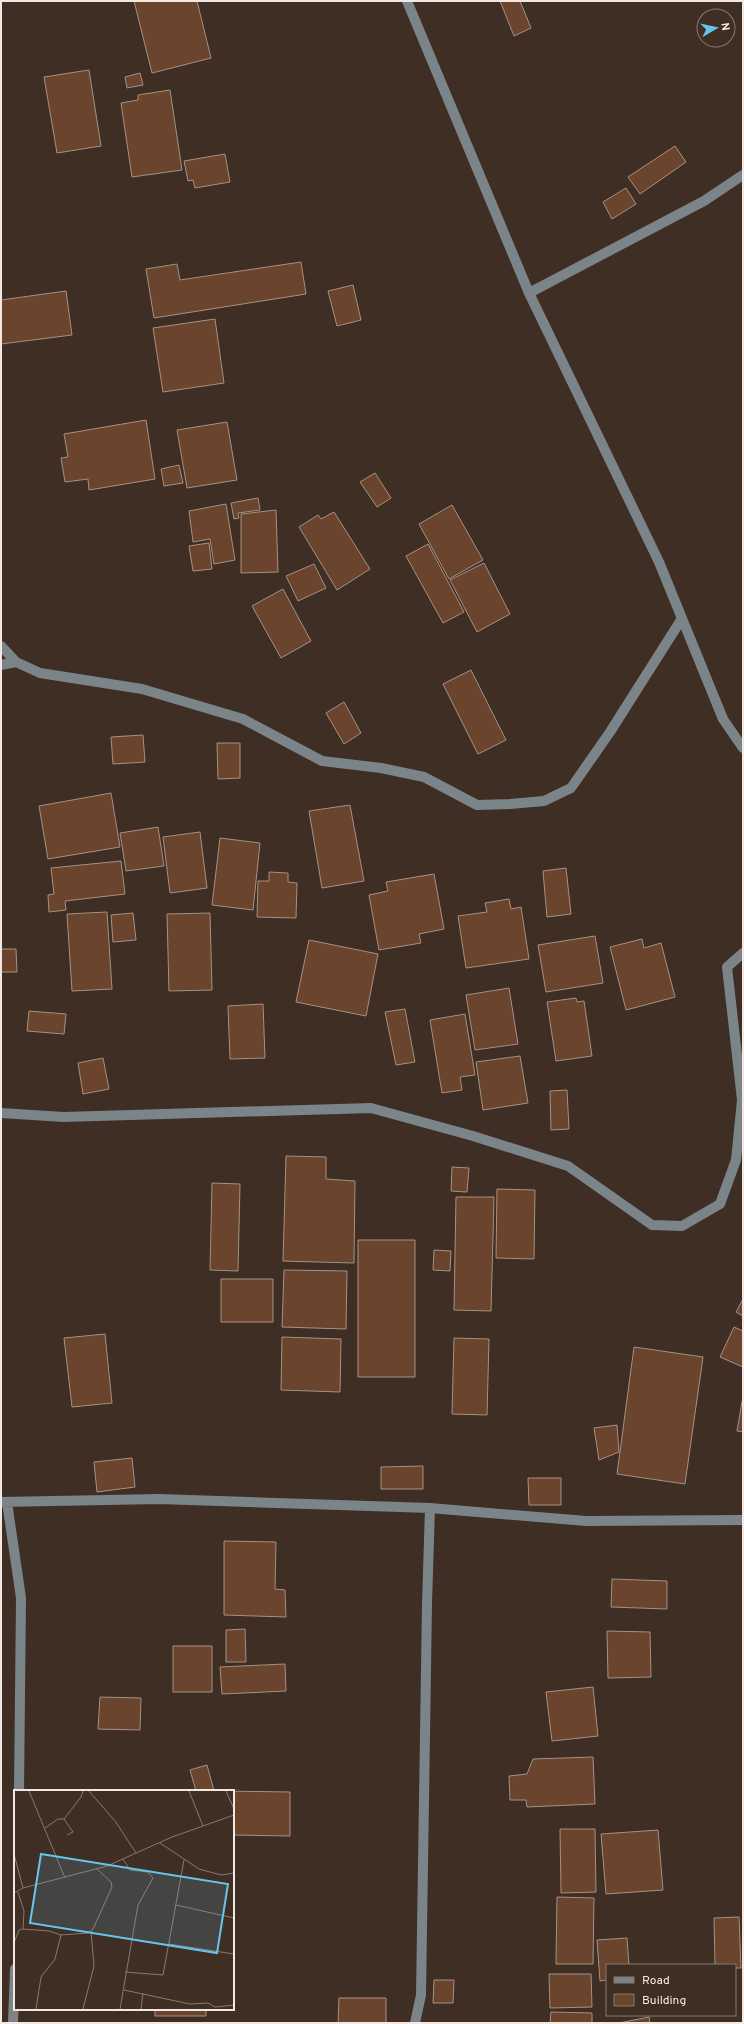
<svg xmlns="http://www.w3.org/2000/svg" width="744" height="2024" viewBox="0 0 744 2024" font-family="Overpass,sans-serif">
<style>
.building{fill:#6a442c;stroke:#a69185}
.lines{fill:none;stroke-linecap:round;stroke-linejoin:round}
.minor{stroke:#7b8489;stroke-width:10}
.inset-road{fill:none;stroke:#877970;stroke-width:1}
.view{fill:#66c4ef;fill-opacity:0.15;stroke:#66c4ef;stroke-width:2}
.inset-edge{fill:none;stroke:#f4e9e2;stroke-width:2}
</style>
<rect width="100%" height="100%" fill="#3f2e24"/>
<path class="building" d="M 134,1 L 197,1 L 211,58 L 152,73 Z
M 500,1 L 520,1 L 531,28 L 514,36 Z
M 89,70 L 101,146 L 57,153 L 44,77 Z
M 140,73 L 143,85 L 127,88 L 125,77 Z
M 170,90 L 182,170 L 132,177 L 121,103 L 138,100 L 138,95 Z
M 675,146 L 686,162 L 640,194 L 628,177 Z
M 225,154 L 230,182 L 195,188 L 193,180 L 188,181 L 184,161 Z
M 626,188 L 636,204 L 612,219 L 603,202 Z
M 301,262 L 306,294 L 154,318 L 146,269 L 177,264 L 180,280 Z
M 353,285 L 361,320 L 337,326 L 328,291 Z
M 66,291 L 72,335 L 1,344 L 1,300 Z
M 215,319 L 224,383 L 163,392 L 153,328 Z
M 146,420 L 155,479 L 89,490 L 88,479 L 65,482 L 61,458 L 68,457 L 64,434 Z
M 227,422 L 237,480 L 187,488 L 177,430 Z
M 179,465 L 183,483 L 164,486 L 161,469 Z
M 375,473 L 391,498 L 377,507 L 360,482 Z
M 258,498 L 260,510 L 238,513 L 239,518 L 234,519 L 231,503 Z
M 226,504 L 235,560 L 214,564 L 210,539 L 193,542 L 189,511 Z
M 452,505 L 483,560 L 449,579 L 419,524 Z
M 276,510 L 278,572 L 241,573 L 241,514 Z
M 334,512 L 370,569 L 337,590 L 299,527 L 318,515 L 321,519 Z
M 209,543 L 212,569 L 193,571 L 189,546 Z
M 428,544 L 464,612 L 443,623 L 406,556 Z
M 484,563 L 510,614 L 477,632 L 450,580 Z
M 314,564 L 326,588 L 298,601 L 286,576 Z
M 283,589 L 311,641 L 281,658 L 252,606 Z
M 471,670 L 506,740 L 478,754 L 443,684 Z
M 344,702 L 361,733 L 344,744 L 326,713 Z
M 143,735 L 145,762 L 113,764 L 111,737 Z
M 217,743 L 240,743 L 240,778 L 218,779 Z
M 111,793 L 120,847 L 48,859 L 39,806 Z
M 350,805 L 364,881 L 322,888 L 309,811 Z
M 158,827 L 164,866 L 126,871 L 120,833 Z
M 200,832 L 207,888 L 170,893 L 163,837 Z
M 220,838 L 260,843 L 253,910 L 212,905 Z
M 121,861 L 125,894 L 65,901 L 66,910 L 49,912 L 48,895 L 54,894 L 51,868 Z
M 566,868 L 571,914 L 547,917 L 543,871 Z
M 269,872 L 288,873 L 288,882 L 297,883 L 296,918 L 257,917 L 258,881 L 269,881 Z
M 434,874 L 444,929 L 419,934 L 421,943 L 379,950 L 369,895 L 388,891 L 386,882 Z
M 509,899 L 511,909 L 521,907 L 529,959 L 466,968 L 458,916 L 487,912 L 485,903 Z
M 107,912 L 112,989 L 72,991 L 67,914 Z
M 133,913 L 136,940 L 113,942 L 111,915 Z
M 210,913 L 212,990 L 169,991 L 167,914 Z
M 595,936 L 603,983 L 546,992 L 538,945 Z
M 642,939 L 644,948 L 661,943 L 675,997 L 626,1010 L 610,947 Z
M 309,940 L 378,954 L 366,1016 L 296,1002 Z
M 1,949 L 16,949 L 17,972 L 1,972 Z
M 509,988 L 518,1044 L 475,1050 L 466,995 Z
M 576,998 L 577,1002 L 584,1001 L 592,1056 L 556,1061 L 547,1002 Z
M 263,1004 L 265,1058 L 230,1059 L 228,1006 Z
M 405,1009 L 415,1062 L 396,1065 L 385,1012 Z
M 29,1011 L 66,1014 L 64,1034 L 27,1031 Z
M 465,1014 L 475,1075 L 460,1077 L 462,1090 L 442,1093 L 430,1020 Z
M 520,1056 L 528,1103 L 483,1110 L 476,1062 Z
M 103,1058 L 109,1089 L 83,1094 L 78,1063 Z
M 567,1090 L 569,1129 L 551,1130 L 550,1091 Z
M 286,1156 L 326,1157 L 326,1179 L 355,1181 L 354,1263 L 283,1261 Z
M 452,1167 L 469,1168 L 467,1192 L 451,1191 Z
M 212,1183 L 240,1184 L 238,1271 L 210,1270 Z
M 497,1189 L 535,1190 L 534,1259 L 496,1258 Z
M 456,1197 L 494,1197 L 491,1311 L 454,1310 Z
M 358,1240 L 415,1240 L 415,1377 L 358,1377 Z
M 434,1250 L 451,1251 L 450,1271 L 433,1270 Z
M 284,1270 L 347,1271 L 346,1329 L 282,1327 Z
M 221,1279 L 273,1279 L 273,1322 L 221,1322 Z
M 743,1299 L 743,1316 L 736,1312 Z
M 734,1327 L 743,1331 L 743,1367 L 720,1357 Z
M 105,1334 L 112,1403 L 72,1407 L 64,1338 Z
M 282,1337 L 341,1339 L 340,1392 L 281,1390 Z
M 454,1338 L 489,1339 L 487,1415 L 452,1414 Z
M 634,1347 L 703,1357 L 685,1484 L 617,1474 Z
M 743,1396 L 743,1432 L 737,1431 Z
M 617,1425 L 619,1452 L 599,1460 L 594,1428 Z
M 132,1458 L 135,1487 L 97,1492 L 94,1462 Z
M 423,1466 L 423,1489 L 381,1489 L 381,1467 Z
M 528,1478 L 561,1478 L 561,1505 L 529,1505 Z
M 224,1541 L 276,1542 L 275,1589 L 285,1590 L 286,1617 L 224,1615 Z
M 612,1579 L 667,1581 L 667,1609 L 611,1607 Z
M 245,1629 L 246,1662 L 226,1662 L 226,1630 Z
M 607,1631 L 650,1632 L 651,1677 L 608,1678 Z
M 173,1646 L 212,1646 L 212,1692 L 173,1692 Z
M 285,1664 L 286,1691 L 222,1694 L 220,1667 Z
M 593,1687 L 598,1736 L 552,1741 L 546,1692 Z
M 100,1697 L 141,1698 L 140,1730 L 98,1729 Z
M 593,1757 L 595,1804 L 527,1807 L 526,1800 L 510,1800 L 509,1776 L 527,1774 L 533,1759 Z
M 207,1765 L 214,1791 L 196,1791 L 190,1770 Z
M 224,1791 L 290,1792 L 290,1836 L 233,1835 L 233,1791 Z
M 560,1829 L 595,1829 L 596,1892 L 561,1893 Z
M 658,1830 L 663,1890 L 606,1894 L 601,1834 Z
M 557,1897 L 594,1898 L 593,1964 L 556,1964 Z
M 739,1917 L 741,1968 L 735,1968 L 735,1965 L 715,1965 L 714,1918 Z
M 627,1938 L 629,1965 L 607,1965 L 607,1980 L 600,1981 L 597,1940 Z
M 549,1974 L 591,1974 L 592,2007 L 550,2008 Z
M 434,1980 L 454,1980 L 453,2003 L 433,2003 Z
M 339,1998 L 386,1998 L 386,2023 L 338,2023 Z
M 155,2009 L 206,2009 L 206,2016 L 155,2016 Z
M 551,2012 L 592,2013 L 592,2023 L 550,2023 Z
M 649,2017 L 650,2023 L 619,2023 Z"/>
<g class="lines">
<path class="minor" d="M 407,1 L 529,293 L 659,562 L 723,719 L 743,748
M 529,293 L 704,201 L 743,175
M 1,646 L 16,662 L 40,673 L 142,689 L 243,719 L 322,761 L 381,768 L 424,777 L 477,805 L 510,804 L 544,801 L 571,788 L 610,732 L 681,620
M 1,665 L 16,662
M 1,1113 L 64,1117 L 371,1108 L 473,1136 L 568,1166 L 652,1225 L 682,1226 L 720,1204 L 736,1160 L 742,1100 L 727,967 L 743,953
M 1,1502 L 159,1499 L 430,1508 L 586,1521 L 743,1520
M 7,1502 L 21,1598 L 19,1791
M 13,2023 L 15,1969
M 415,2023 L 421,1995 L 427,1604 L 430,1508"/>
</g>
<g transform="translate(14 1790)">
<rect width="220" height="220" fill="#3f2e24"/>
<path class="inset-road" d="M 15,1 L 51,88M 75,1 L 101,31 L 122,63M 175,1 L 189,36M 212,1 L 220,19M 50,29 L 67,7 L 69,1M 31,38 L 44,29 L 50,29 L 59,42 L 53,45M 146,53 L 185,79 L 207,85 L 220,83M 0,64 L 9,98M 4,102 L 10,121 L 9,139 L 35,141 L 47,145 L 74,143 L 79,139 L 98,97 L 97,92 L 83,79M 0,103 L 9,98 L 93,76 L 158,47 L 220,25M 162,115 L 220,128M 0,153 L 5,140 L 9,139M 155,154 L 220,164M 111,182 L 149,185 L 170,70M 110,200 L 176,214 L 194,213 L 201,217 L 220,215M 22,219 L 27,187 L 41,169 L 47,145M 69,219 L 80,176 L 77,141M 106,219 L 124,115 L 139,88 L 134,82 L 116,80 L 109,69M 127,219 L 129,203"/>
<path class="view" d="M 27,64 L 214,94 L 203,163 L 16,133 Z"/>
<rect width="220" height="220" class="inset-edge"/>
</g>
<rect width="744" height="2024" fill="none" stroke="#f4e9e2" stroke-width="4"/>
<rect x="606" y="1964" width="130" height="52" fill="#3f2e24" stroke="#877970"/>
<rect x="614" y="1977" width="20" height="6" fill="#7b8489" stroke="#877970"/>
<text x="642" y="1984" font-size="12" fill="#f4e9e2">Road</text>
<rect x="614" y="1994" width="20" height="12" fill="#6a442c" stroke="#877970"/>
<text x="642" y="2004" font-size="12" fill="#f4e9e2">Building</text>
<g transform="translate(716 28) rotate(81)"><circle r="19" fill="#3f2e24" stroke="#877970"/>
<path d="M0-3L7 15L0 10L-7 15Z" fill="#66c4ef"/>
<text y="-6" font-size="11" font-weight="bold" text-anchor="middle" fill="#f4e9e2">N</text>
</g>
</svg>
